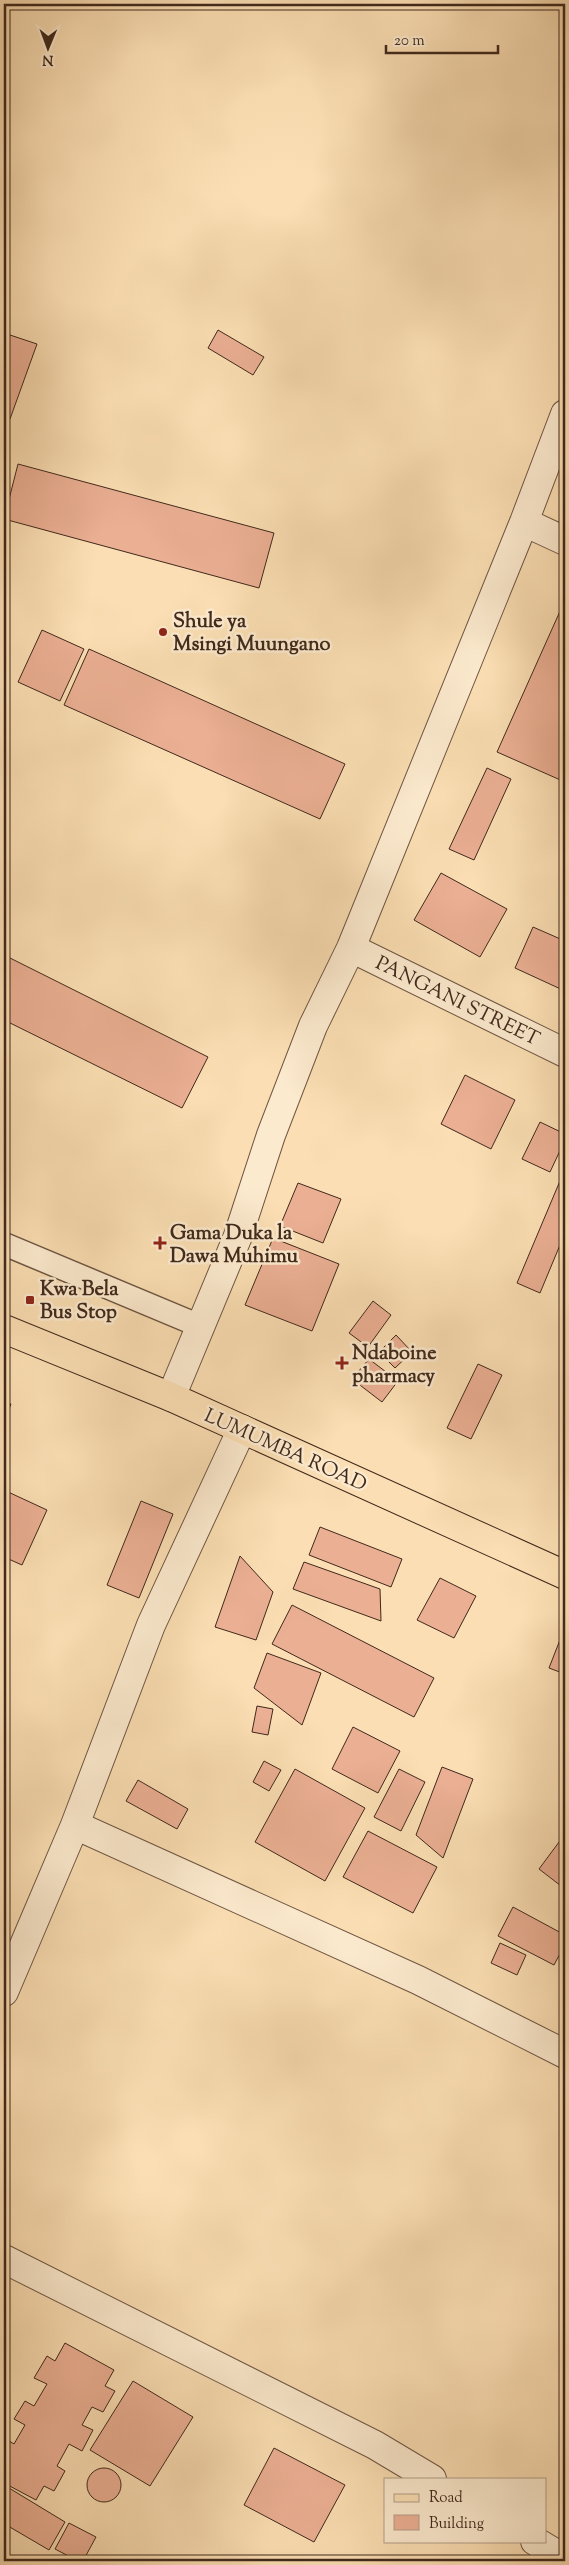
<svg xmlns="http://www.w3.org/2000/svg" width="569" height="2565" viewBox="0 0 569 2565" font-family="'Sorts Mill Goudy',serif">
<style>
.building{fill:#ebaf93;stroke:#40291c}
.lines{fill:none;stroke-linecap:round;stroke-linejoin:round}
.lane-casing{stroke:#6f5642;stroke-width:25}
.street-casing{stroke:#6f5642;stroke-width:30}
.primary-casing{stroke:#40291c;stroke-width:30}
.lane{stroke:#fceace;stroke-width:22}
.street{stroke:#fceace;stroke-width:28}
.primary{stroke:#fbdeb3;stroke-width:28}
.poi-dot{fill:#8f2418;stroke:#fceace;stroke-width:2}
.labels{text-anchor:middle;stroke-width:5;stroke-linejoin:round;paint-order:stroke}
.poi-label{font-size:20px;font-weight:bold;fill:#40291c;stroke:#fceace;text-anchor:start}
.street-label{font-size:20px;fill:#40291c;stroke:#fceace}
</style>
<rect width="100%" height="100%" fill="#fbdeb3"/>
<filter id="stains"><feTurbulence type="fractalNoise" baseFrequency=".004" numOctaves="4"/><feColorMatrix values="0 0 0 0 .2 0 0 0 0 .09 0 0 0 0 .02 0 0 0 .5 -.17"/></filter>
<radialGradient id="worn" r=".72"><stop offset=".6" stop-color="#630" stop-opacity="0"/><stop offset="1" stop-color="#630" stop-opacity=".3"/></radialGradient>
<path class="building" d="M 218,330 L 264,357 L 253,375 L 208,348 Z
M 4,333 L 37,344 L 10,419 L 4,417 Z
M 18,464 L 274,533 L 259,588 L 4,519 Z
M 565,600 L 565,782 L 497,752 Z
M 42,630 L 84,649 L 60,701 L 18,682 Z
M 89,649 L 345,764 L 320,819 L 64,705 Z
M 487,768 L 511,779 L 474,860 L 449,849 Z
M 441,873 L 507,909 L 480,957 L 414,920 Z
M 533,927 L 565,941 L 565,991 L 515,968 Z
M 4,955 L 208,1057 L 182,1108 L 4,1020 Z
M 465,1075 L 515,1100 L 491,1149 L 441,1124 Z
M 540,1122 L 565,1134 L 565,1140 L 550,1172 L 522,1159 Z
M 565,1169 L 565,1233 L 540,1293 L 517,1283 Z
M 298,1183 L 341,1199 L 323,1243 L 280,1226 Z
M 273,1238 L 339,1264 L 312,1331 L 245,1305 Z
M 373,1301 L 391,1315 L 368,1347 L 349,1333 Z
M 396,1335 L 412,1352 L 395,1368 L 379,1352 Z
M 369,1359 L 398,1381 L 382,1402 L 352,1379 Z
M 478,1364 L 502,1375 L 471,1439 L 447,1428 Z
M 4,1401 L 11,1404 L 4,1422 Z
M 6,1491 L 47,1510 L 22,1565 L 4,1557 L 4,1496 Z
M 141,1501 L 173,1514 L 139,1598 L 107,1585 Z
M 320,1527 L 402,1559 L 391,1587 L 309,1555 Z
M 240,1556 L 273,1592 L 256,1640 L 215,1627 Z
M 304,1562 L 380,1589 L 381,1621 L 293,1589 Z
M 440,1578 L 476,1596 L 454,1638 L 417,1620 Z
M 292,1605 L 434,1678 L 414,1717 L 272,1644 Z
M 565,1627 L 565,1674 L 549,1668 Z
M 267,1653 L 321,1673 L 302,1725 L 254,1688 Z
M 257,1706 L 273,1709 L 268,1735 L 252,1732 Z
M 353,1727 L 400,1751 L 378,1793 L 332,1769 Z
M 264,1761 L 281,1770 L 269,1791 L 253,1782 Z
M 442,1767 L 473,1779 L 443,1858 L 416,1835 Z
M 295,1769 L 365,1808 L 325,1881 L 255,1842 Z
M 399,1769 L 425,1782 L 401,1831 L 374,1817 Z
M 138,1780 L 188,1809 L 177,1829 L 126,1801 Z
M 368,1831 L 437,1867 L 413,1913 L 343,1877 Z
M 565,1834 L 565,1889 L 539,1869 Z
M 513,1907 L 565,1935 L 565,1944 L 554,1965 L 498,1936 Z
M 500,1943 L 526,1955 L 517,1975 L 491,1963 Z
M 65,2343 L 114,2370 L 105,2386 L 115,2391 L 103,2412 L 92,2407 L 82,2425 L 93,2430 L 82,2451 L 69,2444 L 57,2466 L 65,2471 L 54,2491 L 44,2486 L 36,2500 L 4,2483 L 4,2442 L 6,2439 L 14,2444 L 25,2425 L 14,2419 L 25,2401 L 34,2406 L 47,2384 L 34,2378 L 47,2356 L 55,2361 Z
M 133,2381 L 193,2417 L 150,2486 L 90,2450 Z
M 274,2448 L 345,2485 L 314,2542 L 244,2505 Z
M87 2485a17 17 0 1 1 34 0a17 17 0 1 1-34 0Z
M 4,2485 L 65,2522 L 49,2550 L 8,2526 L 4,2533 Z
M 69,2523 L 96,2537 L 83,2561 L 78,2561 L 55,2549 Z"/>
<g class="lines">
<g class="lane-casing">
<path id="lane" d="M 4,1244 L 200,1326"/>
</g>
<g class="street-casing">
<path id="street" d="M 524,522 L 565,541
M 351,948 L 565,1053
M 171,1397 L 238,1236 L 271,1135 L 313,1026 L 351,948 L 524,522 L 565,414
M 75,1825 L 418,1980 L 565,2054
M 4,1992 L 75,1825 L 151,1625 L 242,1429
M 4,2259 L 375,2445 L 432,2479
M 535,2541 L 565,2559"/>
</g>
<g class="primary-casing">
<path id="primary" d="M 4,1329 L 171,1397 L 565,1575"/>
</g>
<use href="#lane" class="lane"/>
<use href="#street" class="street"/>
<use href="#primary" class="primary"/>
</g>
<g class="poi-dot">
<circle cx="163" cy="632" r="5"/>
<path d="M157.5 1235.5h5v5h5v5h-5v5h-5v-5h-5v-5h5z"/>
<rect x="25" y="1295" width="10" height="10" rx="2.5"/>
<path d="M339.5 1355.5h5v5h5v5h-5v5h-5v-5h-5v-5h5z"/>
</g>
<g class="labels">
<g class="poi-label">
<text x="173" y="627">Shule ya<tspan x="173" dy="23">Msingi Muungano</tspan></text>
<text x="170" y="1239">Gama Duka la<tspan x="170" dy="23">Dawa Muhimu</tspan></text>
<text x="40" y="1295">Kwa Bela<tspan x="40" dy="23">Bus Stop</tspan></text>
<text x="352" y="1359">Ndaboine<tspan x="352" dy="23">pharmacy</tspan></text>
</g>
<g class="street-label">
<text transform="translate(458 1000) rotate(26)" y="7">PANGANI STREET</text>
<text transform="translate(286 1449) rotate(24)" y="7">LUMUMBA ROAD</text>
</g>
</g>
<rect width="569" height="2565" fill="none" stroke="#fbdeb3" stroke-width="20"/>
<rect x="5" y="5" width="559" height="2555" fill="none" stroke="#40291c" stroke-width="2.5"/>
<rect x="10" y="10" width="549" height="2545" fill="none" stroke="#40291c"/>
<rect x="384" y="2478" width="162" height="65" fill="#fceace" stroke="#b19d87"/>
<rect x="394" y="2494" width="25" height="8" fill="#fbdeb3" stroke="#b19d87"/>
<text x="429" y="2502" font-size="15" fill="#40291c">Road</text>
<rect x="394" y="2515" width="25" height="15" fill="#ebaf93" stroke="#b19d87"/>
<text x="429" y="2528" font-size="15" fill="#40291c">Building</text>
<g transform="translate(48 48) rotate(181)" stroke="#fceace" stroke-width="4" paint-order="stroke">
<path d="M0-4L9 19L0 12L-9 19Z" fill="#40291c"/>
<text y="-8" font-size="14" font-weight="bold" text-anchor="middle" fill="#40291c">N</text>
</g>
<path d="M386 45v8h112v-8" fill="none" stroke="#40291c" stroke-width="2.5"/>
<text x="394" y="45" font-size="15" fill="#40291c" stroke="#fceace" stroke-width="4" paint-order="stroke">20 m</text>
<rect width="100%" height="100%" filter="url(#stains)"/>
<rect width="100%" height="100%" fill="url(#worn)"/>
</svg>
